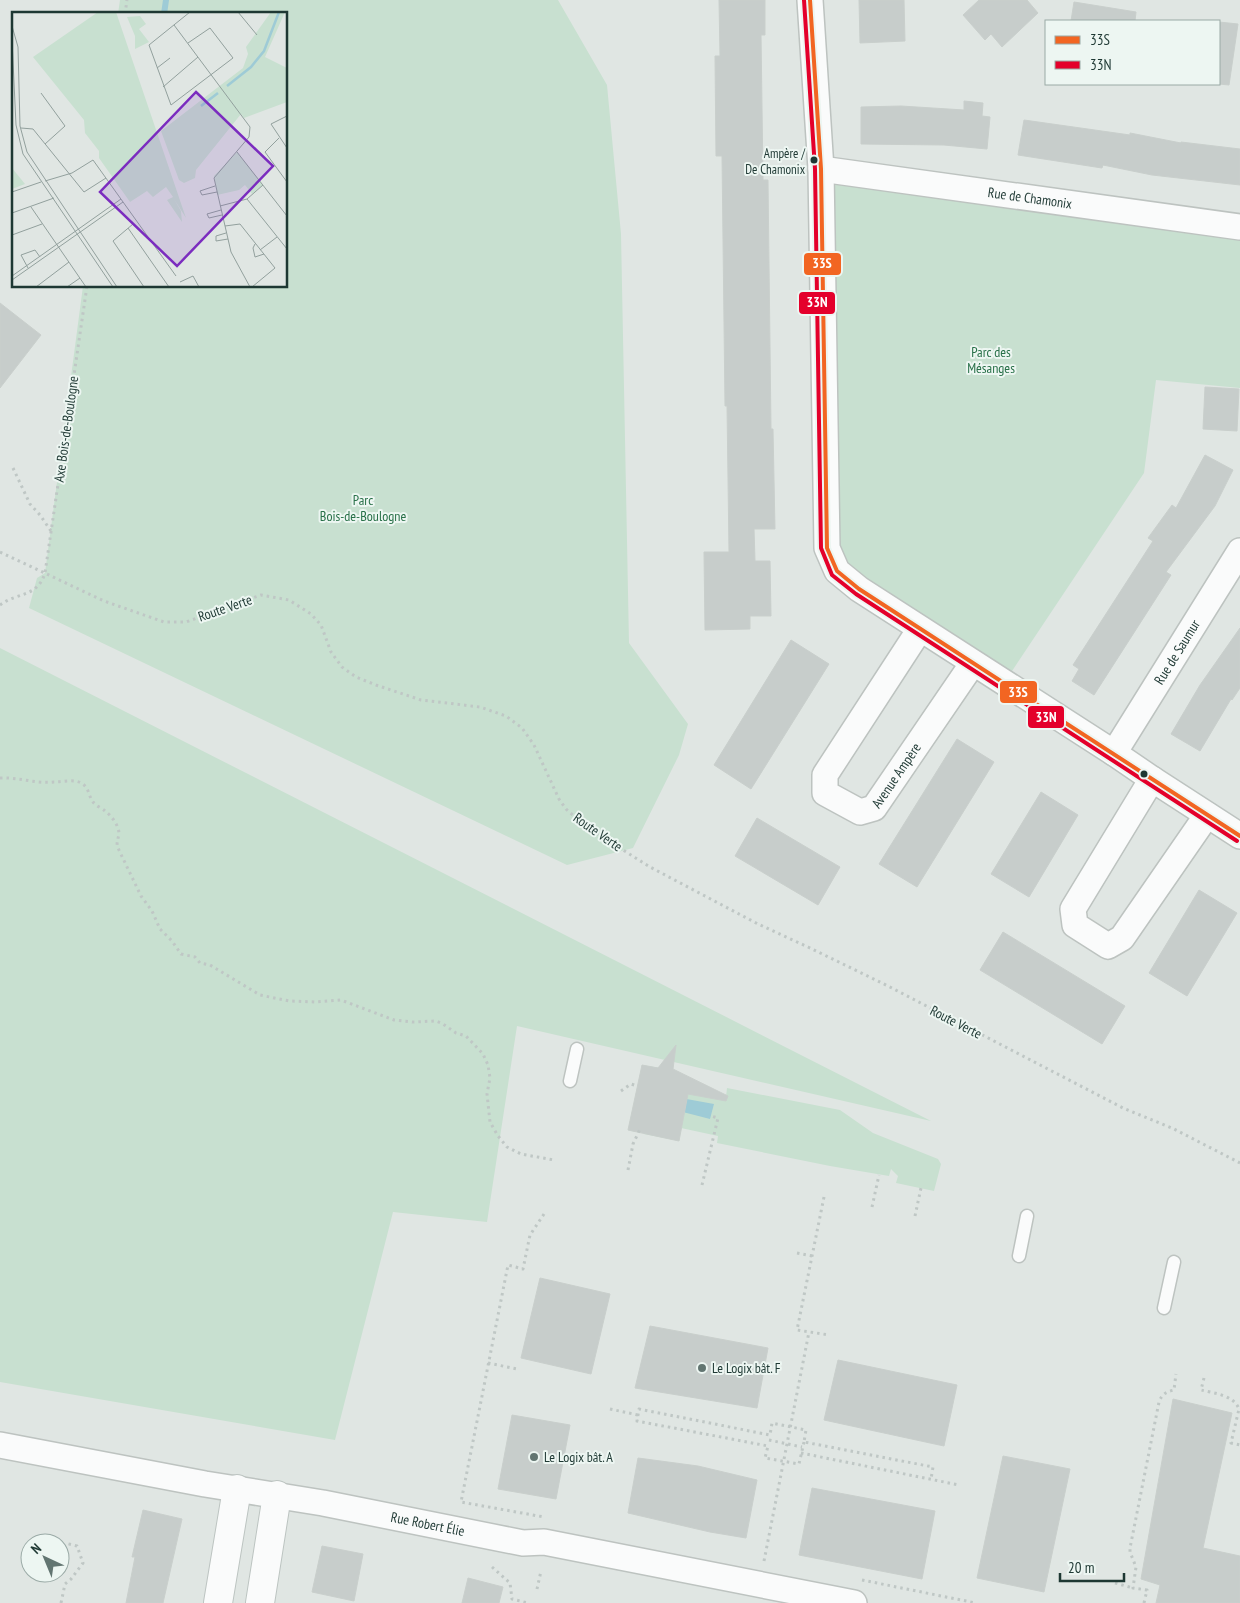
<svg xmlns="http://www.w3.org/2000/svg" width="1240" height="1603" viewBox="0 0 1240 1603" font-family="'PT Sans Narrow',sans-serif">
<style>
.green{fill:#c8e0d0}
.water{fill:#9ecbd6}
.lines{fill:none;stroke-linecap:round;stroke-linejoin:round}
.stream{stroke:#9ecbd6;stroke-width:6}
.building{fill:#c7cdcb;stroke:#c9cfcc}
.lane-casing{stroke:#bdc3c0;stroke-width:15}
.street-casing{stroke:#bdc3c0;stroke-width:28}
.secondary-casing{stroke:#bcc4c1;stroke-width:30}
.path{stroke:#bfc7c5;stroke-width:3;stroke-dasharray:2.5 4;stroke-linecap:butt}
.lane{stroke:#fafbfb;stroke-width:12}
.street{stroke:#fafbfb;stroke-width:25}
.secondary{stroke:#fafbfb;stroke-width:28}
.bus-1-casing{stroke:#edf6f2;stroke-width:8}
.bus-2-casing{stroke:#edf6f2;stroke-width:8}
.bus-1{stroke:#f26522;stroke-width:4}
.bus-2{stroke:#e4002b;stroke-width:4}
.bus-dot{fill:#1e3833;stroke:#edf6f2;stroke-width:2}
.poi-dot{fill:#627571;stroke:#edf6f2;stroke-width:2}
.labels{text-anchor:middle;stroke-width:4;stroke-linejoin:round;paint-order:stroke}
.bus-label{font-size:13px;fill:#1e3833;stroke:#edf6f2;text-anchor:end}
.street-label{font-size:14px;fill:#1e3833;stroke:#edf6f2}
.park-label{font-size:14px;fill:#287048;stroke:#edf6f2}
.poi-label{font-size:14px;fill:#1e3833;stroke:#edf6f2;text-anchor:start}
.inset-river{fill:none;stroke:#9ecbd6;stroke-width:2.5}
.inset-road{fill:none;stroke:#92a09d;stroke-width:1}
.view{fill:#7b2cbf;fill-opacity:0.15;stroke:#7b2cbf;stroke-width:2.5}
.inset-edge{fill:none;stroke:#1e3833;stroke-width:2.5}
.line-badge{stroke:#edf6f2;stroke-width:2}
.badge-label{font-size:14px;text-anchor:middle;font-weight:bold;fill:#fff}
</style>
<rect width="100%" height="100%" fill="#e0e6e3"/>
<path class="green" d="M 120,0 L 558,0 L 607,85 L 621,234 L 629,643 L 688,724 L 679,755 L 633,848 L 567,865 L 29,608 L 37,578 L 45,573 L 83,286 L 286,286 L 286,14 L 118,14 Z
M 821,169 L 1240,227 L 1240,388 L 1156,380 L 1144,473 L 1004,683 L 837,571 Z
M 0,648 L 931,1121 L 517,1026 L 487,1222 L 393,1212 L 335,1440 L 0,1382 Z
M 642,1065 L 673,1070 L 726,1097 L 727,1088 L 840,1110 L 873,1133 L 938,1159 L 941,1164 L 934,1191 L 896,1183 L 898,1176 L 891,1169 L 889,1176 L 830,1166 L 717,1143 L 718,1136 L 681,1128 L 679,1141 L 644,1134 L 644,1131 L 637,1128 L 635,1132 L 628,1130 Z"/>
<path class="water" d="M 681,1098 L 714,1104 L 710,1119 L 679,1111 Z"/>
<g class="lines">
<path class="stream" d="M 164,14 L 166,0"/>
</g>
<path class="building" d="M 719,0 L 765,0 L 765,35 L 761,35 L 763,180 L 768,180 L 771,429 L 773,429 L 775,529 L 754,529 L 755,561 L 770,561 L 771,616 L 750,616 L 750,629 L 705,630 L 704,552 L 729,552 L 727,406 L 725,406 L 722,156 L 716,156 L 715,56 L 720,56 Z
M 859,0 L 904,0 L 905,41 L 860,43 Z
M 979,0 L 1027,0 L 1038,13 L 1002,47 L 991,34 L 985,40 L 963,15 Z
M 1074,2 L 1136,12 L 1135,21 L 1071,21 Z
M 1219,22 L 1238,24 L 1229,85 L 1219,84 Z
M 964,101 L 983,103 L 982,116 L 990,117 L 987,149 L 944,145 L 861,144 L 861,107 L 901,106 L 964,110 Z
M 1024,120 L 1130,135 L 1130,133 L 1181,143 L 1181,142 L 1240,149 L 1240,185 L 1152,175 L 1103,165 L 1102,168 L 1018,155 Z
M 0,303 L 41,335 L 0,388 Z
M 1205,387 L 1239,389 L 1237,431 L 1203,429 Z
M 1205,455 L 1233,470 L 1215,506 L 1166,572 L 1171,575 L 1094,695 L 1072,681 L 1079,669 L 1073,665 L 1153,541 L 1148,538 L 1172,505 L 1176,508 Z
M 1240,628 L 1240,688 L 1232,700 L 1231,699 L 1200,751 L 1171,734 L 1200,685 Z
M 791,640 L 829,664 L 751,789 L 714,765 Z
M 957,739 L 994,762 L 917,887 L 879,864 Z
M 1041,792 L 1078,815 L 1029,897 L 991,874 Z
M 757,818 L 840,867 L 818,905 L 735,856 Z
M 1199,890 L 1237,913 L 1187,996 L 1149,973 Z
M 1003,932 L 1125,1006 L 1102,1044 L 980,970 Z
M 676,1045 L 673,1069 L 728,1096 L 726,1101 L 688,1094 L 679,1141 L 628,1130 L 642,1065 L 658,1068 Z
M 540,1278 L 610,1294 L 591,1374 L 521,1358 Z
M 650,1326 L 768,1348 L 757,1408 L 635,1388 Z
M 838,1360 L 957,1385 L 944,1446 L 824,1420 Z
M 1173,1399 L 1232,1413 L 1203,1548 L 1240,1556 L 1240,1603 L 1156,1603 L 1160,1585 L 1141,1579 Z
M 512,1415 L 570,1425 L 556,1499 L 498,1489 Z
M 1003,1456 L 1070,1469 L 1044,1592 L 977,1578 Z
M 638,1458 L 698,1466 L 757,1480 L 746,1538 L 710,1532 L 628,1513 Z
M 812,1488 L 935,1511 L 922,1579 L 799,1555 Z
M 143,1510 L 182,1519 L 163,1603 L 126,1603 L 135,1557 L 132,1557 Z
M 322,1546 L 363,1554 L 354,1601 L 312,1592 Z
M 468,1578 L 503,1587 L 499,1603 L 462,1603 Z"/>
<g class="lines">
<g class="lane-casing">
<path id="lane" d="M 570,1081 L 577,1049
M 1019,1256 L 1027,1216
M 1164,1308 L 1174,1262"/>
</g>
<g class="street-casing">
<g id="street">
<path d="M 810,0 L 821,169 L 827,548 L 837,571 L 859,589 L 1114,753 L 1152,779 L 1240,836"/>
<path id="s1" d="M 821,169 L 1240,227"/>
<path id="s2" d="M 920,629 L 825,775 L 825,793 L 860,812 L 874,808 L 973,663"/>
<path id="s3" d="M 1114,753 L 1240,551"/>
<path d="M 1152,779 L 1073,909 L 1075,925 L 1108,946 L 1122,938 L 1207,815"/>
<path id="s4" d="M 0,1445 L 205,1484 L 323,1503 L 523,1543 L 544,1542 L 854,1603"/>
</g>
</g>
<g class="secondary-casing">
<path id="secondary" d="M 218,1603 L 237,1489
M 260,1603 L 277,1495"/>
</g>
<path class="path" d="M 125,14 L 127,0
M 13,468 L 30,504 L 40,515 L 51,531
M 0,552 L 104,601 L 164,622 L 186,622 L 261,595 L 289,600 L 311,614 L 321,625 L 331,652 L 342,667 L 356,677 L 376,685 L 421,700 L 480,707 L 506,716 L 522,728 L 534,745 L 559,799 L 566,809 L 585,826 L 650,867 L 758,924 L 808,947 L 888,986 L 1123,1108 L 1174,1129 L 1240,1163
M 0,605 C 17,592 37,598 45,573 L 87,286
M 0,778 C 18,777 36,784 54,782 C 64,782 76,778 84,785 C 89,789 89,797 93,802 C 96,806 102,808 105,811 C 112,816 119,826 119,834 C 118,839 117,841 117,846 L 141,896 L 152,911 L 160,929 L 172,941 L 181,954 L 195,957 L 200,963 L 210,965 L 260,995 L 289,1001 L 315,1002 L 341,1000 L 394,1020 L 412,1022 L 436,1021 L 443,1024 L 456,1033 L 466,1036 L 483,1054 L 488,1065 L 490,1078 L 487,1094 L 490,1122 L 498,1136 L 507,1147 L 521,1154 L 554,1160
M 621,1091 L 631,1084 L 637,1086
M 628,1170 L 633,1144 L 640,1129
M 702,1185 L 718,1118 L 711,1116
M 824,1197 L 797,1330 L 829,1335
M 872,1207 L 879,1175
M 544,1214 L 530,1235 L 523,1269 L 508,1265 L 461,1502 L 544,1517
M 915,1216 L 921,1188
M 797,1253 L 812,1256
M 488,1363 L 517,1369
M 1204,1378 L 1201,1390 C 1213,1393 1234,1395 1239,1409 L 1231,1443 L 1240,1445
M 610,1409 L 638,1415
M 769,1440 L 802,1447
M 804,1442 L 799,1464 L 765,1458 L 768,1446 L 637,1421 L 639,1409 L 770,1435 L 772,1423 L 806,1430 L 804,1442 L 933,1467 L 931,1479
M 801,1453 L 959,1485
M 764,1561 L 809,1332
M 492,1567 L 510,1583 L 512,1599 L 528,1603
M 862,1580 L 976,1603
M 1115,1583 L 1133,1588
M 537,1589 L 541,1571
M 61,1603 L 65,1584 L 71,1579 L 83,1563 L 77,1546 L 65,1543
M 1144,1603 L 1147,1590 L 1133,1588 L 1136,1567 L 1130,1552 L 1130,1548 L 1159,1402 C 1162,1394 1166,1392 1174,1390 L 1176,1374"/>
<use href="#lane" class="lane"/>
<use href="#street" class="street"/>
<use href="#secondary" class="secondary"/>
<g class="bus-1-casing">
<path id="bus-1" d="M 810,0 L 821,169 L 827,548 L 837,571 L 859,589 L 1240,836"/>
</g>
<g class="bus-2-casing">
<path id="bus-2" d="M 804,0 L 815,169 L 821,548 L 832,575 L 856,594 L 1237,841"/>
</g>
<use href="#bus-1" class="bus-1"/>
<use href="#bus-2" class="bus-2"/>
</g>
<g class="bus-dot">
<circle cx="814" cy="160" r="4.5"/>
<circle cx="1144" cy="774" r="4.5"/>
</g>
<g class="poi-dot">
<circle cx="702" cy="1368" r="5"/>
<circle cx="534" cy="1457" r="5"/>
</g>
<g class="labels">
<g class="bus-label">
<text x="805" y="158">Ampère /<tspan x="805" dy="16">De Chamonix</tspan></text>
</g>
<g class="street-label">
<text dy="5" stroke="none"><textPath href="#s1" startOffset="211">Rue de Chamonix</textPath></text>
<text transform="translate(66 429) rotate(-82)" y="5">Axe Bois-de-Boulogne</text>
<text transform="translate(225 608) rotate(-19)" y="5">Route Verte</text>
<text dy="5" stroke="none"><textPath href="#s3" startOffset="119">Rue de Saumur</textPath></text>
<text dy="5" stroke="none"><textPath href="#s2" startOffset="286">Avenue Ampère</textPath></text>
<text transform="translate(598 832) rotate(35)" y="5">Route Verte</text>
<text transform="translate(956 1022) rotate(27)" y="5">Route Verte</text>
<text dy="5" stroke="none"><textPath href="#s4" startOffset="435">Rue Robert Élie</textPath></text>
</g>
<g class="park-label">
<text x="991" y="357">Parc des<tspan x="991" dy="16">Mésanges</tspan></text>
<text x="363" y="505">Parc<tspan x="363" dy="16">Bois-de-Boulogne</tspan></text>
</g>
<g class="poi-label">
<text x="712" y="1373">Le Logix bât. F</text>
<text x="544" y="1462">Le Logix bât. A</text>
</g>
</g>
<g transform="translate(12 12)">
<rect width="275" height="275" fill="#e0e6e3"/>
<path d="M 86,0 L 104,0 L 174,206 L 162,187 L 169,199 L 170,210 L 155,188 L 161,185 L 154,175 L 141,185 L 135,179 L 118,190 L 87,146 L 87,139 L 73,121 L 72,108 L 21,45 ZM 259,0 L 273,0 L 253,45 L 275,56 L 275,90 L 232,106 L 229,102 L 184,158 L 183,166 L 172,171 L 167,168 L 149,119 L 231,56 L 236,42 L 234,35 ZM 128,4 L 134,12 L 127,17 L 137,30 L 123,37 L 123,24 L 115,5 ZM 225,140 L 251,173 L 240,182 L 233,173 L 227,178 L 205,183 L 202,164 ZM 0,156 L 13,172 L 0,177 Z" fill="#c8e0d0"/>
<path class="inset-river" d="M 215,74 L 239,55 L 252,39 L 267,0M 189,94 L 206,81"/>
<path class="inset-road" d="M 226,0 L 245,23M 162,13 L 238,115 L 237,125 L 202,166 L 219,240 L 238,275M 0,14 L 6,35 L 8,114 L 15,140 L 105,275M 0,28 L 4,113 L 11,142 L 101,275M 176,31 L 198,16 L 221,46 L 159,93 L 137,33 L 178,0M 145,56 L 158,46M 151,75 L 186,45M 29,81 L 53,114 L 33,132M 275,104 L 259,112 L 275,136M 9,116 L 21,117 L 72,180 L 94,166M 267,126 L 253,140 L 275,170M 225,140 L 275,204M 33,169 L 60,161 L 81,148 L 164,264M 203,174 L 188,179 L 190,183 L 205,180M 0,180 L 29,170M 235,187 L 275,237M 208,194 L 235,187 L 251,173M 19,195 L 74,275M 209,198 L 195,202 L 197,206 L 210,203M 0,201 L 42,186M 121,212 L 101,229 L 132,275M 213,214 L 228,212 L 263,256 L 240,275M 116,216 L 157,275M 214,221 L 204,224 L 204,229 L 216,227M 0,223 L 30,212M 243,232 L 241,236 L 243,245 L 252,242M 248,238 L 265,225M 16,256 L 9,243 L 23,238 L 28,245M 0,264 L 109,187M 0,268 L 111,190M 168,270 L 181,264 L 187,275M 24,275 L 57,250M 55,275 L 68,266"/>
<path class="view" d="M 184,80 L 261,154 L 165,254 L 88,180 Z"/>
<rect width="275" height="275" class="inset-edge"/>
</g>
<g class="line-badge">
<rect x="803" y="252" width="39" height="24" rx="5" fill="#f26522"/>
<rect x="798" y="291" width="38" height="24" rx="5" fill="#e4002b"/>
<rect x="999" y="680" width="39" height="24" rx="5" fill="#f26522"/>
<rect x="1027" y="705" width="38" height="24" rx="5" fill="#e4002b"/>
</g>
<g class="badge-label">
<text x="822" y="268">33S</text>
<text x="817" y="307">33N</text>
<text x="1018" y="697">33S</text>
<text x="1046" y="722">33N</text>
</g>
<rect x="1045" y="20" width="175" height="65" fill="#edf6f2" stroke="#9aaaa6"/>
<rect x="1055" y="36" width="25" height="8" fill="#f26522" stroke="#9aaaa6"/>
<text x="1090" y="45" font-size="15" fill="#1e3833">33S</text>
<rect x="1055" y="61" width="25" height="8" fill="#e4002b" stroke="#9aaaa6"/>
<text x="1090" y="70" font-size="15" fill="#1e3833">33N</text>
<g transform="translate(45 1558) rotate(316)"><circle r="24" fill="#edf6f2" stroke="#9aaaa6"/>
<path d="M0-4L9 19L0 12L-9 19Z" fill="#627571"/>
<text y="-8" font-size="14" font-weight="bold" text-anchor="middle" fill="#1e3833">N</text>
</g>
<path d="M1060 1573v8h64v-8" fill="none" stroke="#1e3833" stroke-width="2.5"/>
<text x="1068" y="1573" font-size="15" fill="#1e3833" stroke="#edf6f2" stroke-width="4" paint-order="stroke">20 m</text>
</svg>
